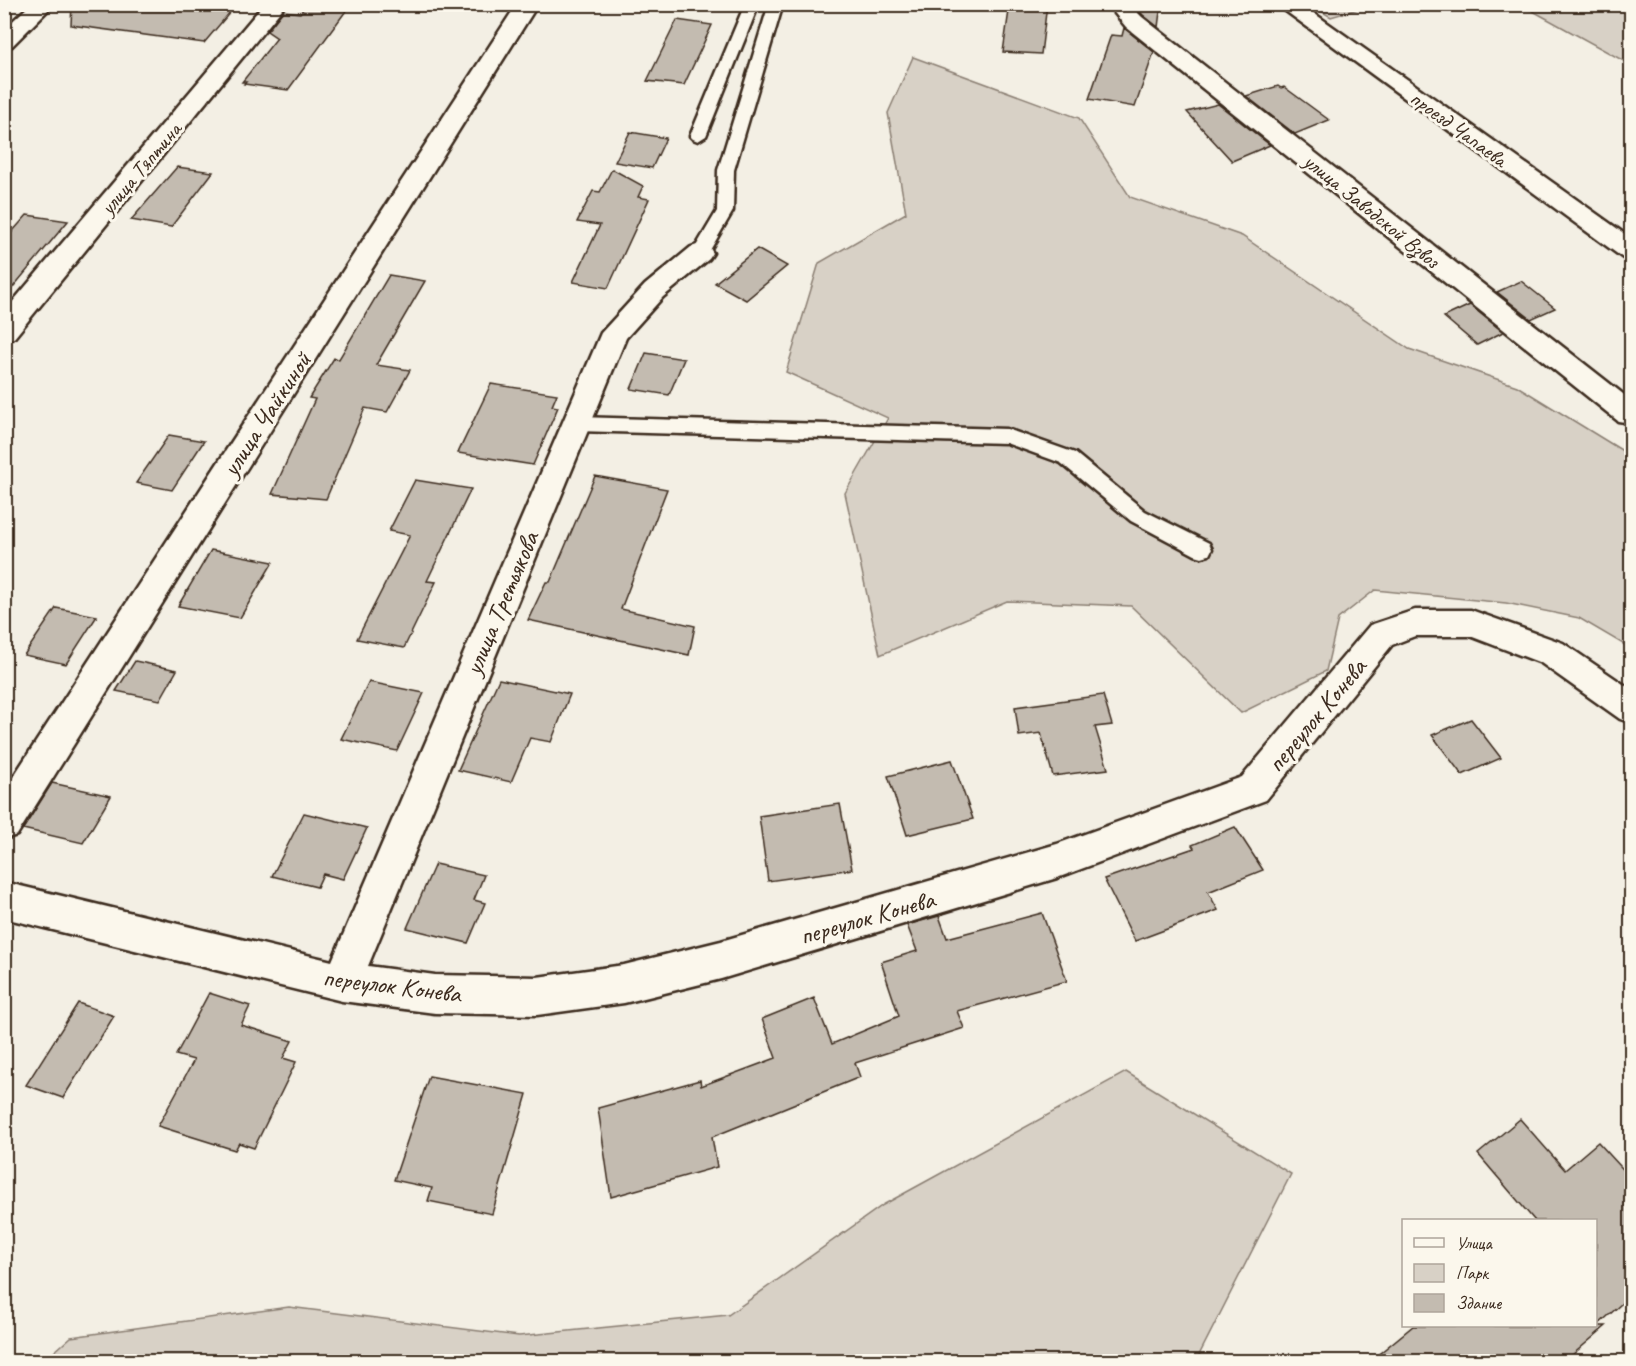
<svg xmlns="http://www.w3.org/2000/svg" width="1636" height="1366" viewBox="0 0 1636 1366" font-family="Caveat,sans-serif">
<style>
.green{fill:#d8d1c6;stroke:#8a7e72;stroke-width:1.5}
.building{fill:#c3bbb0;stroke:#3b2a1e;stroke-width:1.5}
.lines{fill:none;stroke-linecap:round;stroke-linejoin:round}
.service-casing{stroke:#3b2a1e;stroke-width:5}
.minor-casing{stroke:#3b2a1e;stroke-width:5}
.service{fill:#fbf7ec;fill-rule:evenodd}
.minor{fill:#fbf7ec;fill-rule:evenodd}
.labels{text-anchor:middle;stroke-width:6;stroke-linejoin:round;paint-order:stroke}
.far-street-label{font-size:22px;fill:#3b2a1e;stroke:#fbf7ec}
.street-label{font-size:26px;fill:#3b2a1e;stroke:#fbf7ec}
</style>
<rect width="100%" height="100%" fill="#f3efe4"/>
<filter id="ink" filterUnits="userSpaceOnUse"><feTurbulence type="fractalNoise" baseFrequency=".0167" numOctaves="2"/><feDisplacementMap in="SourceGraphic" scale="12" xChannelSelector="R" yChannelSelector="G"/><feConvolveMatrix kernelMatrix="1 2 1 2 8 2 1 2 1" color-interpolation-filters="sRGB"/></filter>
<g filter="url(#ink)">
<path class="green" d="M 1310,5 L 1371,5 L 1331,17 Z
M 1522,5 L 1631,5 L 1631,65 Z
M 913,57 L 1079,118 L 1130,197 L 1242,236 L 1409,349 L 1517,386 L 1631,456 L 1631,654 L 1625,645 L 1579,618 L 1506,603 L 1375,590 L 1338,619 L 1326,671 L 1241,713 L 1131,606 L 1007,601 L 880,655 L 845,493 L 888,418 L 786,372 L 819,263 L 906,213 L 888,113 Z
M 1126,1072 L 1291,1174 L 1196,1361 L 44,1361 L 71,1337 L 289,1307 L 519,1336 L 728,1315 L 883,1205 Z"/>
<path class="building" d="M 72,4 L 237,4 L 204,43 L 71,25 Z
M 307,4 L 351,4 L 288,90 L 244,84 L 246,82 L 242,82 L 277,38 L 267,31 L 283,11 L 300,13 Z
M 1010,4 L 1047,4 L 1041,54 L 1003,52 Z
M 1133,4 L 1161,4 L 1158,27 L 1143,15 Z
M 677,20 L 712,25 L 684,85 L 647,81 Z
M 1124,28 L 1154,52 L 1135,107 L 1089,99 L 1111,35 L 1122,36 Z
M 1278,86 L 1281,88 L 1284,87 L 1329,120 L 1295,134 L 1246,96 Z
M 1218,104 L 1270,145 L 1232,161 L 1187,112 Z
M 630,132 L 666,138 L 652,168 L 615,162 Z
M 177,167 L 213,172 L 171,227 L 131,220 Z
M 612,169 L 643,186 L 638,197 L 649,199 L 608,288 L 573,282 L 600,225 L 577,222 L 593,191 L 600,192 Z
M 27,215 L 68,221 L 4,298 L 4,241 Z
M 757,249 L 787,266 L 746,300 L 715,283 Z
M 389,275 L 425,281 L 376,365 L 410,370 L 387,412 L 365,408 L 326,499 L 272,494 L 315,399 L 309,398 L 334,358 L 339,359 Z
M 1521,281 L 1555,308 L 1531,319 L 1497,292 Z
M 1470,305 L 1503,332 L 1477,345 L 1444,317 Z
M 646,353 L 684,359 L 669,395 L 631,389 Z
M 491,384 L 557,394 L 552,406 L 558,407 L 533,465 L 458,453 Z
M 169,435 L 204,441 L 172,490 L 136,483 Z
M 595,476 L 667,489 L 621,609 L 695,626 L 689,655 L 528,620 L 546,582 L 550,582 Z
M 415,480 L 471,489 L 427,581 L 436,582 L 404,648 L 357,639 L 410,535 L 389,531 Z
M 211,550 L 273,562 L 240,618 L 178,606 Z
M 56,608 L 97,616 L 66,664 L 24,655 Z
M 135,661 L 177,670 L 160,700 L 116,691 Z
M 499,679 L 570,694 L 551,742 L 530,738 L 511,782 L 458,770 Z
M 369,682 L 424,693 L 397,751 L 341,739 Z
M 1103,695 L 1112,725 L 1095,727 L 1108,769 L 1053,776 L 1041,733 L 1019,736 L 1015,707 Z
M 1471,719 L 1501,758 L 1462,775 L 1432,735 Z
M 952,760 L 973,819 L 907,835 L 888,776 Z
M 52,783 L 111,796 L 83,843 L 23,829 Z
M 840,804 L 852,869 L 768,881 L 759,816 Z
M 304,813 L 367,828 L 343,879 L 323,874 L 317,887 L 272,876 Z
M 1235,827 L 1263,870 L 1208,892 L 1218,910 L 1135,941 L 1104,879 L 1194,848 L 1192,845 Z
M 435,864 L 484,875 L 474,900 L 485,903 L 468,943 L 407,928 Z
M 1042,913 L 1067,981 L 957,1011 L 964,1028 L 855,1063 L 860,1077 L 712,1137 L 717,1167 L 611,1197 L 598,1108 L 700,1080 L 701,1086 L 776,1058 L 762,1019 L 814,998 L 832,1044 L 899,1016 L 881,962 L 917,951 L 907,925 L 939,916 L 947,938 Z
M 209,993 L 250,1006 L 241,1025 L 292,1041 L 283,1058 L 296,1062 L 254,1148 L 239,1143 L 235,1150 L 158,1126 L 194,1060 L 176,1055 Z
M 78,1003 L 114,1016 L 63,1098 L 26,1085 Z
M 429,1076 L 527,1094 L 492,1214 L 428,1201 L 432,1188 L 394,1180 Z
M 1520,1119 L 1565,1170 L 1598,1142 L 1632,1179 L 1632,1294 L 1597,1326 L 1606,1326 L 1564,1362 L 1369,1362 L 1413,1326 L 1596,1326 L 1596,1221 L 1535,1221 L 1478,1154 Z"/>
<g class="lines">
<g class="service-casing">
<path id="service" d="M 745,4 L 759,4 L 706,136 L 698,141 L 693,139 L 690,136 Z
M 769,4 L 783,4 L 734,170 L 733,211 L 706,257 L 694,257 L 692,253 L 717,211 L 718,170 Z
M 577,417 L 1007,429 L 1075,453 L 1145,511 L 1209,543 L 1212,549 L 1209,555 L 1202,557 L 1195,555 L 1131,521 L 1061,463 L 1006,443 L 577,431 L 571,429 L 568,424 L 571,419 Z"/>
</g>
<g class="minor-casing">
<path id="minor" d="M 31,4 L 54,4 L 12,46 L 4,47 L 4,29 Z
M 264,4 L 286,4 L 14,338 L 4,340 L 4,312 Z
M 517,4 L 538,4 L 17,835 L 4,839 L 4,791 Z
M 1107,4 L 1129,4 L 1142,17 L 1632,401 L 1632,423 L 1618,421 L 1126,27 Z
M 1276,4 L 1301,4 L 1632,239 L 1632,260 L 1623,258 Z
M 700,244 L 709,247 L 713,253 L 709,259 L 663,297 L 626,338 L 368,966 L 435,975 L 537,977 L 624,965 L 721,941 L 1057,844 L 1242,777 L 1370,625 L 1415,610 L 1471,610 L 1563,643 L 1632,690 L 1632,723 L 1620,719 L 1541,663 L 1470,636 L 1415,636 L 1392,645 L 1266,800 L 1057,878 L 721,979 L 624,1003 L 537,1015 L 435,1013 L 342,1001 L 4,918 L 4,882 L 332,961 L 601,333 L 645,285 L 691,247 Z"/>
</g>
<use href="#service" class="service"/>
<use href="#minor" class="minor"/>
</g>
</g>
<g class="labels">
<g class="far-street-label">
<text transform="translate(1459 128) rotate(36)" y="8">проезд Чапаева</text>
<text transform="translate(140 168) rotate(-50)" y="8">улица Тяптина</text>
<text transform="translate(1372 210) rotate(39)" y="8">улица Заводской Взвоз</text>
</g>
<g class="street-label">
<text transform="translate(266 414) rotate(-57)" y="9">улица Чайкиной</text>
<text transform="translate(501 603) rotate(-67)" y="9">улица Третьякова</text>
<text transform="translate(1316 715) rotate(-50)" y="9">переулок Конева</text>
<text transform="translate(867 917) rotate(-16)" y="9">переулок Конева</text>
<text transform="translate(392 985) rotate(7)" y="9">переулок Конева</text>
</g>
</g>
<rect width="1636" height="1366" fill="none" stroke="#fbf7ec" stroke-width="24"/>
<rect x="12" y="12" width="1612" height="1342" fill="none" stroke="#3b2a1e" stroke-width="2" filter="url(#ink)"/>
<rect x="1402" y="1219" width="195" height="108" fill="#fbf7ec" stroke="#aea59a" stroke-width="1.5"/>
<rect x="1414" y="1238" width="30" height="9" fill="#fbf7ec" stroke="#aea59a" stroke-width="1.5"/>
<text x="1456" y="1249" font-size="18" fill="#3b2a1e">Улица</text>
<rect x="1414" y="1264" width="30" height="18" fill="#d8d1c6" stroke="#aea59a" stroke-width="1.5"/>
<text x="1456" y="1279" font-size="18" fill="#3b2a1e">Парк</text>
<rect x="1414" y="1294" width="30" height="18" fill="#c3bbb0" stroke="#aea59a" stroke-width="1.5"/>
<text x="1456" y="1309" font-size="18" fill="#3b2a1e">Здание</text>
</svg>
